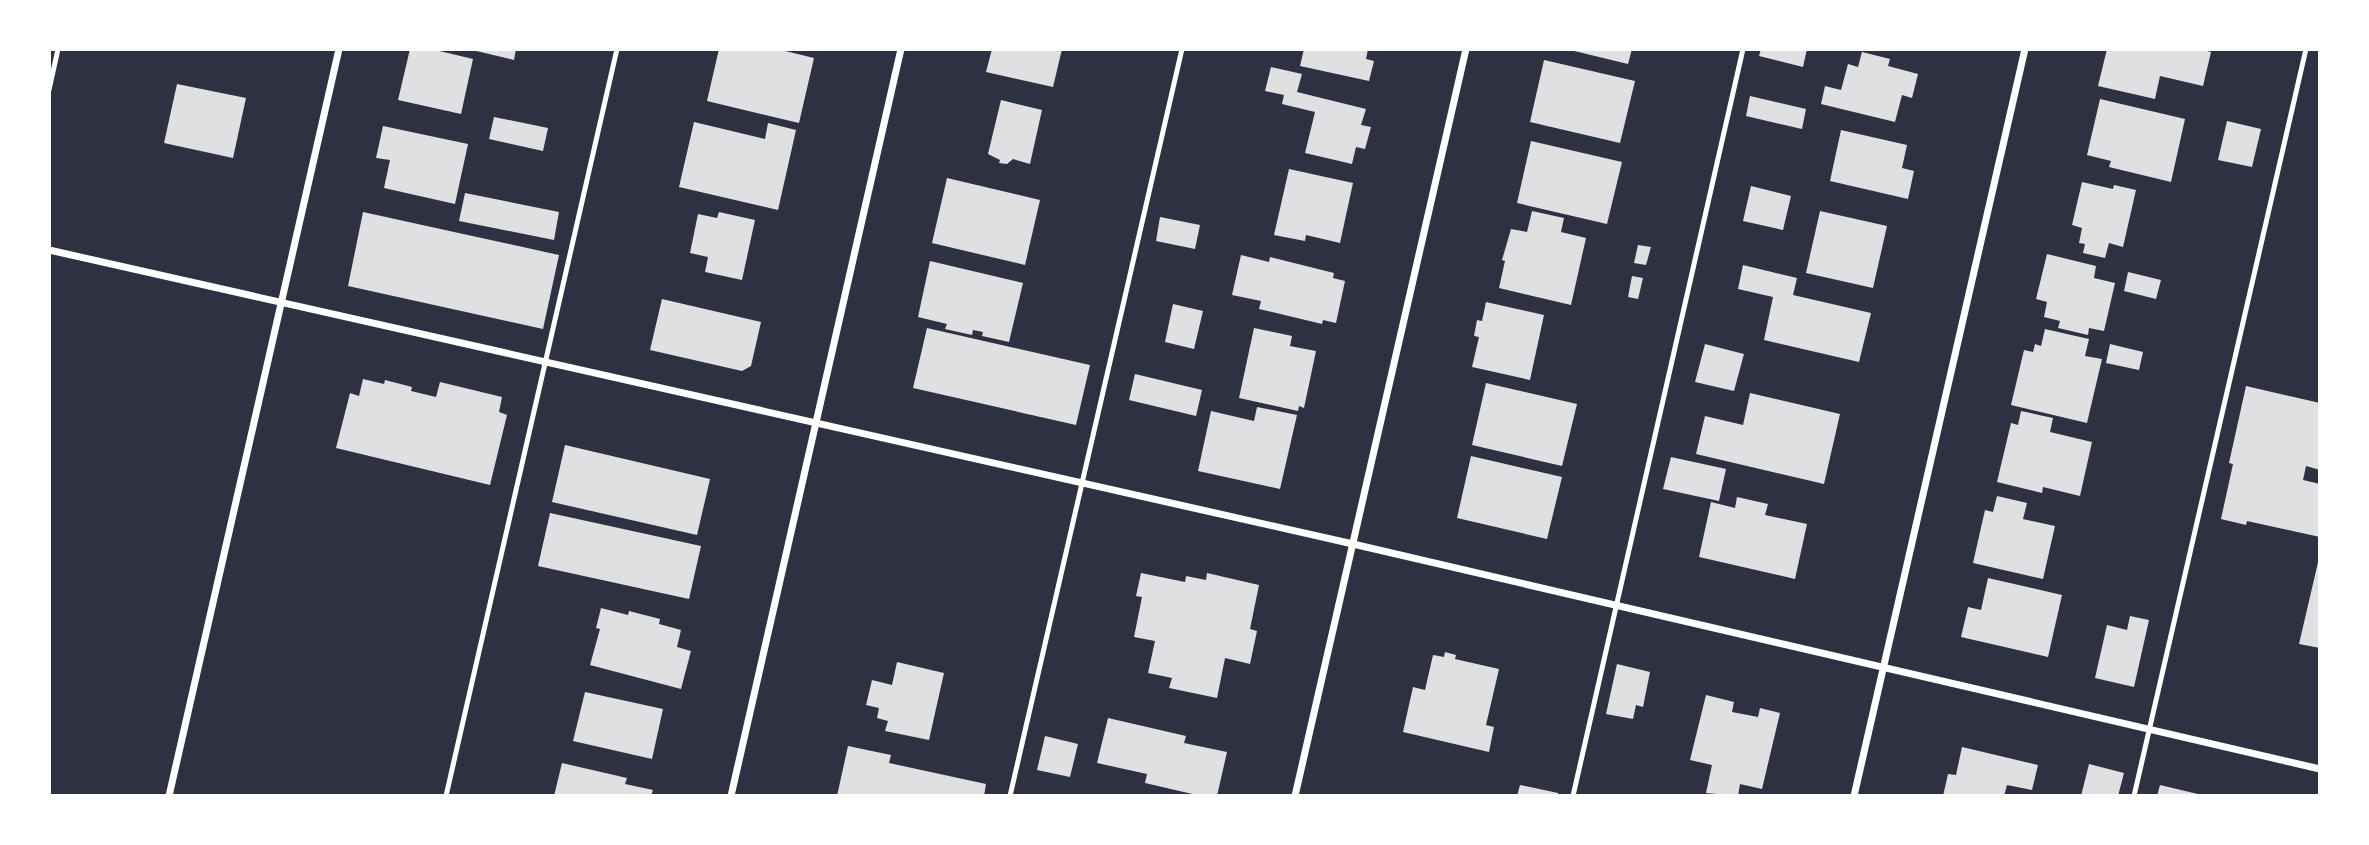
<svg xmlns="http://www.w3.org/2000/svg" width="2369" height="845" viewBox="0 0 2369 845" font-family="Figtree,sans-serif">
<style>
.building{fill:#e0e0e3}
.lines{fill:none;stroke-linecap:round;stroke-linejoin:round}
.service{stroke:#fff;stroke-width:5}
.minor{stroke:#fff;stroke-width:7}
</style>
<rect width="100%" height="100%" fill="#2d3142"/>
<path class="building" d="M 410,49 L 431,49 L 473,59 L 461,114 L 398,100 Z
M 468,49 L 516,49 L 514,60 Z
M 719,49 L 777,49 L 814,58 L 799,123 L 707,101 Z
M 992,49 L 1062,49 L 1053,87 L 986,72 Z
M 1304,49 L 1368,49 L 1366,59 L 1374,61 L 1369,81 L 1300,66 Z
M 1566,49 L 1632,49 L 1628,64 Z
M 1761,49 L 1807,49 L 1803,67 L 1759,56 Z
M 2107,49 L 2199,49 L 2211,52 L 2203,86 L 2160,76 L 2155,99 L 2098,86 Z
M 1862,52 L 1890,59 L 1888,66 L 1918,74 L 1912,98 L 1902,95 L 1895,122 L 1821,104 L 1825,86 L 1841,90 L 1848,64 L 1858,67 Z
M 1544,60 L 1635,81 L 1620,143 L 1530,122 Z
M 1271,67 L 1302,74 L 1297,92 L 1366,109 L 1361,125 L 1371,127 L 1365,149 L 1356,147 L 1352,164 L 1305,153 L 1315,112 L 1282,104 L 1284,95 L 1265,91 Z
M 177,84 L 246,98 L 233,158 L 164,143 Z
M 1750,96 L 1806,109 L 1802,129 L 1746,116 Z
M 2100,99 L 2185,119 L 2171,182 L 2109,167 L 2111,161 L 2087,155 Z
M 1001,100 L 1042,110 L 1030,164 L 1013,159 L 1007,164 L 999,163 L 1000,160 L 988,154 Z
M 494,117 L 548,128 L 543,151 L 489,139 Z
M 2227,121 L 2261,129 L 2252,167 L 2218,160 Z
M 694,122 L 765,139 L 768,123 L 796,130 L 778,210 L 679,187 Z
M 383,126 L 468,144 L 455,204 L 384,188 L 390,160 L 376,158 Z
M 1841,130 L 1907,145 L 1902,168 L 1914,171 L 1908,199 L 1830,181 Z
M 1531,141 L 1622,162 L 1607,224 L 1517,203 Z
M 1289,169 L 1353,183 L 1340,243 L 1306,235 L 1305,241 L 1274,235 Z
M 947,178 L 1040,200 L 1025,265 L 932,243 Z
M 2082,182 L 2113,189 L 2114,185 L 2136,190 L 2123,247 L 2109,243 L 2105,258 L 2083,253 L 2085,244 L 2079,243 L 2082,228 L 2072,225 Z
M 1751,186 L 1791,196 L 1783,230 L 1743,221 Z
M 465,193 L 559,212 L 554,240 L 459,221 Z
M 1532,211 L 1564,218 L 1561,232 L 1586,238 L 1571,305 L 1499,288 L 1505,261 L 1502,260 L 1511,229 L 1527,232 Z
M 1820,211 L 1887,226 L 1873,288 L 1806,273 Z
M 363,212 L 559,255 L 543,329 L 348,286 Z
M 719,212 L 755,220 L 742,280 L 705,272 L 708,257 L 690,253 L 698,214 L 717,218 Z
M 1160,217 L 1200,225 L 1195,249 L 1156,241 Z
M 1638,245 L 1651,247 L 1646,265 L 1634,263 Z
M 2047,254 L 2096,266 L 2094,278 L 2115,283 L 2104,331 L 2089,328 L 2088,335 L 2058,328 L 2060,321 L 2044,317 L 2047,302 L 2036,299 Z
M 1241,255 L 1269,262 L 1270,257 L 1334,273 L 1333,278 L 1345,281 L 1336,323 L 1323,320 L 1322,324 L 1259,309 L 1261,301 L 1232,295 Z
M 930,261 L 1023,283 L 1009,342 L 982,336 L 983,332 L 973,330 L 972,335 L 945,329 L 947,324 L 918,317 Z
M 1743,265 L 1797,278 L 1793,295 L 1871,313 L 1859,362 L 1764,340 L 1773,297 L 1738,289 Z
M 2128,272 L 2161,280 L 2156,299 L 2124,291 Z
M 1632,276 L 1643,278 L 1638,299 L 1628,297 Z
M 662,299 L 761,322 L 751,366 L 742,371 L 650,350 Z
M 1486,302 L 1544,315 L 1530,380 L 1472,367 L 1479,337 L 1474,336 L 1477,320 L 1482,321 Z
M 1173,304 L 1203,311 L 1194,349 L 1165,342 Z
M 927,328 L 1090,365 L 1076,425 L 913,388 Z
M 1254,328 L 1292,336 L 1290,346 L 1316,351 L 1304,408 L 1299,406 L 1298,411 L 1239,398 Z
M 2045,329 L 2089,339 L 2085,356 L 2102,359 L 2087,423 L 2011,405 L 2024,350 L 2033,352 L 2035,344 L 2041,346 Z
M 1705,344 L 1744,354 L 1734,391 L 1695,382 Z
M 2110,344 L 2143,352 L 2139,370 L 2106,363 Z
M 1135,374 L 1202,390 L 1196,416 L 1129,400 Z
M 363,379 L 384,384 L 385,380 L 412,387 L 411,391 L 436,397 L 440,382 L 502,397 L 499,412 L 507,415 L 490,485 L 336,448 L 350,393 L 359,396 Z
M 1486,383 L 1577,404 L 1562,466 L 1472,445 Z
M 2246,386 L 2320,403 L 2320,470 L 2306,466 L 2303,480 L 2320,484 L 2320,537 L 2247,521 L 2246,525 L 2221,519 L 2233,464 L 2229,463 Z
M 1750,393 L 1840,414 L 1824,484 L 1696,454 L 1705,416 L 1743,425 Z
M 1257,407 L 1297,415 L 1280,489 L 1198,471 L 1211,411 L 1254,421 Z
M 2021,411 L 2053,418 L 2050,432 L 2092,442 L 2080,496 L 2043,487 L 2042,493 L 1997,482 L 2011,423 L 2018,425 Z
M 565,445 L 710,479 L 697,535 L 552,502 Z
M 1471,456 L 1562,477 L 1547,539 L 1457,518 Z
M 1671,457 L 1726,469 L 1719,501 L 1663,489 Z
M 1997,496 L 2027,503 L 2023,519 L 2055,526 L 2043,579 L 1973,563 L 1985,510 L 1993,512 Z
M 1737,497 L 1768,504 L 1765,515 L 1807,524 L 1795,579 L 1699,557 L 1711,502 L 1735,508 Z
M 550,513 L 701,546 L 689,599 L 538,566 Z
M 2319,558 L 2320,558 L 2320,648 L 2299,644 Z
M 1141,573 L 1185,582 L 1186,576 L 1206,580 L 1207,573 L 1259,585 L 1250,629 L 1257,631 L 1250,664 L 1225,658 L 1217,698 L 1169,688 L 1172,678 L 1148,673 L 1155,641 L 1134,637 L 1142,597 L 1136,596 Z
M 1988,578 L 2062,595 L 2048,657 L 1961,637 L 1968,607 L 1981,610 Z
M 601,608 L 628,615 L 629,611 L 660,619 L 659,624 L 681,630 L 677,647 L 691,651 L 681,689 L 590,665 L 600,629 L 596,628 Z
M 2130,616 L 2149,620 L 2134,687 L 2095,678 L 2107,625 L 2127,630 Z
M 1445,652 L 1456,655 L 1455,659 L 1499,669 L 1486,725 L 1494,727 L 1489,752 L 1403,732 L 1413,687 L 1425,690 L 1433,655 L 1444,657 Z
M 897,662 L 944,673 L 929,740 L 885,731 L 888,721 L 877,718 L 879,708 L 866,705 L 872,680 L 892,685 Z
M 1617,664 L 1650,672 L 1643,707 L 1636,705 L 1633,719 L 1606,714 Z
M 585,692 L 663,709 L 652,759 L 573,741 Z
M 1706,695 L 1734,702 L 1732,712 L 1758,717 L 1760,708 L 1780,713 L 1762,789 L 1740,784 L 1738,796 L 1706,793 L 1712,765 L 1690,760 Z
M 1108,718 L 1186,736 L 1184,743 L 1227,752 L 1217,796 L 1201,796 L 1145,783 L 1147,774 L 1097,763 Z
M 1045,736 L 1078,744 L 1070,777 L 1037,770 Z
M 848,746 L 891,755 L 889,763 L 986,784 L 984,796 L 837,796 Z
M 1962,747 L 2038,765 L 2032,790 L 2007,785 L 2004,796 L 1943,796 L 1948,774 L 1956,775 Z
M 562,763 L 627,778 L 625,784 L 653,790 L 651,796 L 554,796 Z
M 2089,764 L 2124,773 L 2118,796 L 2081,796 Z
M 1520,785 L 1558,793 L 1558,796 L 1517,796 Z
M 2160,785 L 2202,795 L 2202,796 L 2157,796 Z"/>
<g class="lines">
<path class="service" d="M 49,90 L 58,49
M 446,796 L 617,49
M 1010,796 L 1182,49
M 1573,796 L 1743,49
M 2134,796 L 2306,49"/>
<path class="minor" d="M 49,250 L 1353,544 L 2320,769
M 169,796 L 339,49
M 731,796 L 901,49
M 1295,796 L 1466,49
M 1854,796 L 2025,49"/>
</g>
<rect width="2369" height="845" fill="none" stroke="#ffffff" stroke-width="102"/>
</svg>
